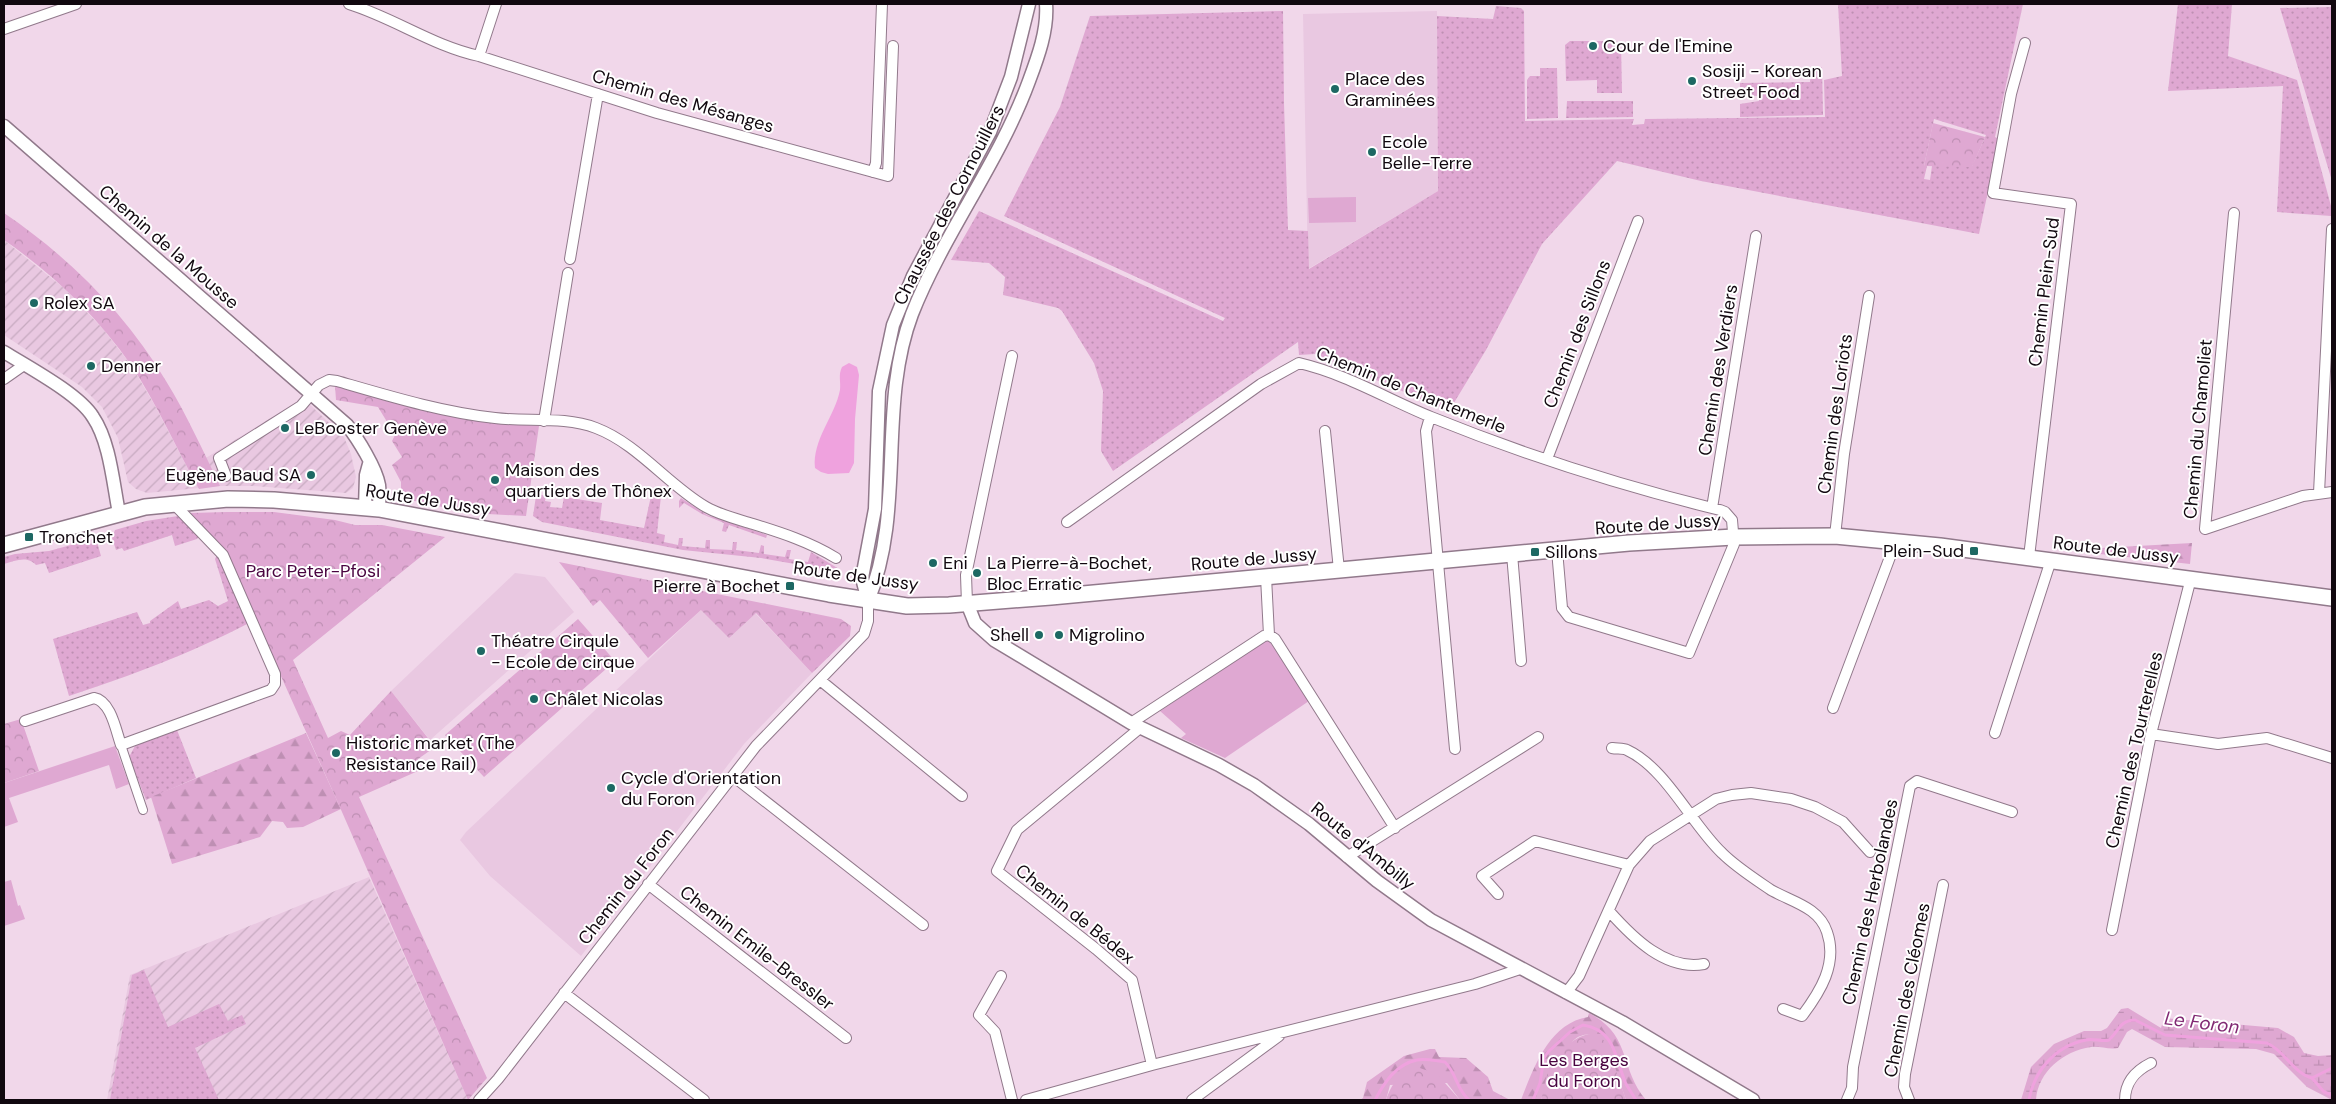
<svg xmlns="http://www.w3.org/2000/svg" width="2336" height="1104" viewBox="0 0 2336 1104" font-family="'DM Sans',sans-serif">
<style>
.built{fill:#e9c8e1}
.industrial{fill:url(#industrial-furrows)}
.grass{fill:url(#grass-dots);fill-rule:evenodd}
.forest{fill:url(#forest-firs)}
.wetland{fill:url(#wetland-marsh)}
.park{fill:url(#park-crowns)}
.garden{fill:#dfa8d2}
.water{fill:#efa2de}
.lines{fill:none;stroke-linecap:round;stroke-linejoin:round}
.stream{stroke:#efa2de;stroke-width:3}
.pedestrian-casing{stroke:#91798b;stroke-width:10}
.minor-casing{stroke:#91798b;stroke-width:12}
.tertiary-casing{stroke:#91798b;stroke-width:15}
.secondary-casing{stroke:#91798b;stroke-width:18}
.pedestrian{stroke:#fff;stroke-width:8}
.minor{stroke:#fff;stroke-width:10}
.tertiary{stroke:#fff;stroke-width:12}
.secondary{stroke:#fff;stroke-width:15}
.poi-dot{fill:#1d6863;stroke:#fff;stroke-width:2}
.labels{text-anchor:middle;stroke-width:4;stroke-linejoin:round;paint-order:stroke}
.poi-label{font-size:18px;fill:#11080f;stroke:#fff;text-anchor:start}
.street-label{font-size:18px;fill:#11080f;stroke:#fff}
.park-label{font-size:18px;fill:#490440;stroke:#fff}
.water-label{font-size:19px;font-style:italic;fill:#812973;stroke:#fff}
</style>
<defs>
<pattern id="industrial-furrows" width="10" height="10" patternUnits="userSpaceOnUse" patternTransform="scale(1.25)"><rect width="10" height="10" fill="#e9c8e1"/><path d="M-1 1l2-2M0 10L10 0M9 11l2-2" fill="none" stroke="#c7aac0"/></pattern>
<pattern id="grass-dots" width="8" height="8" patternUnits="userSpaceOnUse" patternTransform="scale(1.25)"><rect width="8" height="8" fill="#dfa8d2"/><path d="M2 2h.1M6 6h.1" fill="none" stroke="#be8fb3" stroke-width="1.8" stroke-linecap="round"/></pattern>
<pattern id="forest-firs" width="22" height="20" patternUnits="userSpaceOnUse" patternTransform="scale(1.25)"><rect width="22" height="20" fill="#dfa8d2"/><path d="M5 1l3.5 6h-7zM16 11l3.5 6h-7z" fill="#be8fb3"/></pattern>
<pattern id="wetland-marsh" width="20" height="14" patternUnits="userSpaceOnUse" patternTransform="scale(1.25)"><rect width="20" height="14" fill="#dfa8d2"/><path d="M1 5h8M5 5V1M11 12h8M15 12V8" fill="none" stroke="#be8fb3"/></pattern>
<pattern id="park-crowns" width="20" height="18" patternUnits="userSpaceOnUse" patternTransform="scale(1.25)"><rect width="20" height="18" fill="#dfa8d2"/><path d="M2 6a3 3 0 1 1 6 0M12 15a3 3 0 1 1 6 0" fill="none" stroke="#be8fb3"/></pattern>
</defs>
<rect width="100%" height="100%" fill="#f1d7ea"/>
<path class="built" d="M 1437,11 L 1438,191 L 1308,269 L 1303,14 Z
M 515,573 L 545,577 L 574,612 L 430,740 L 391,691 Z
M 701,610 L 755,613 L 812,673 L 744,744 L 581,956 L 490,876 L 460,840 L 466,832 Z"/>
<path class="industrial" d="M 4,240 L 65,289 L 103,329 L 131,365 L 154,404 L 188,469 L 303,398 L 344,437 L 351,454 L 356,477 L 353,488 L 346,493 L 253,486 L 220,486 L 147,493 L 136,489 L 128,482 L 118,438 L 102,407 L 82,387 L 4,335 Z
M 369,877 L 468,1100 L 107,1100 L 130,975 Z"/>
<path class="grass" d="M 1838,4 L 2023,4 L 1995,137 L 1999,139 L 1979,234 L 1701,181 L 1617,161 L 1542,244 L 1486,350 L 1449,411 L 1315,354 L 1299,355 L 1298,342 L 1113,471 L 1101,451 L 1103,391 L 1094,363 L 1062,311 L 1058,308 L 1003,295 L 1005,277 L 989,263 L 951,260 L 979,211 L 1223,321 L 1225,318 L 1004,216 L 1060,107 L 1090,16 L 1283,11 L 1284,103 L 1288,230 L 1308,231 L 1309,269 L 1438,191 L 1437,16 L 1493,19 L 1496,6 L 1521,8 L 1524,11 L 1525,121 L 1634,119 L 1632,125 L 1644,124 L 1645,119 L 1825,117 L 1824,80 L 1842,76 ZM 1934,119 L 1986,135 L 1972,166 L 1932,166 L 1930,180 L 1924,179 L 1927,166 L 1924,166 Z
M 2178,4 L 2232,4 L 2228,56 L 2297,80 L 2331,206 L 2331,216 L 2277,212 L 2283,86 L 2168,91 Z
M 2332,7 L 2332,181 L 2280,8 Z
M 1570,41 L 1616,41 L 1621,44 L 1622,93 L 1597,93 L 1597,80 L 1566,81 L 1565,45 Z
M 1822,67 L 1823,115 L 1740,117 L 1740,104 L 1759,101 L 1759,96 L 1740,95 L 1740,83 L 1810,82 L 1811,68 Z
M 1540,68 L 1557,68 L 1558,118 L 1527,119 L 1527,80 L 1530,76 L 1540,76 Z
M 1567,101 L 1633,101 L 1633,117 L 1566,118 Z
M 538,494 L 546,496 L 545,501 L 551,502 L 550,507 L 562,508 L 564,497 L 602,503 L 600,520 L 644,528 L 651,496 L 661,496 L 657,533 L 665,535 L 664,542 L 678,545 L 679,538 L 683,538 L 682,546 L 705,548 L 706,540 L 710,540 L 710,549 L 732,550 L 733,542 L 737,542 L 736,550 L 759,553 L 761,545 L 764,546 L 764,554 L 785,557 L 787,550 L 791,550 L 789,559 L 808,562 L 811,552 L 839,569 L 829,570 L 761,558 L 683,550 L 542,522 L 533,516 L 536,496 Z
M 681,498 L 707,515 L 767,535 L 766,538 L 729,525 L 726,532 L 722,531 L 724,523 L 702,514 L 684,503 L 679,508 L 679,501 Z
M 178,516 L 199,536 L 197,539 L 175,546 L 172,535 L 124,551 L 122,548 L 116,550 L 112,538 L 115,530 L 146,521 Z
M 93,539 L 97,542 L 101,556 L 49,573 L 45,563 L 36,565 C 27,555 15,561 4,564 L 4,557 L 15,554 L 49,551 Z
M 217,555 L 249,623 C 189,654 133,675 69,696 L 53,639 L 137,612 L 143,625 L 150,623 L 150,621 L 178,601 L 181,609 L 209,600 L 218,606 L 228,601 L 215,559 Z
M 177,730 L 196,778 L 146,800 L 129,757 L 135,746 Z
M 144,970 L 168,1027 L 219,1004 L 228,1021 L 242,1015 L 246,1024 L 195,1048 L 219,1100 L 110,1100 L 132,975 Z"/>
<path class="forest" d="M 2192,543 L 2190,564 L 2082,552 L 2082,549 Z
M 306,733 L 341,809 L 303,827 L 287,828 L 283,822 L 272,821 L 260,837 L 172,864 L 151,797 Z
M 1589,1013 C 1632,1035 1619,1068 1646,1100 L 1626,1100 L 1618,1077 L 1589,1034 C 1583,1035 1578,1036 1574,1040 C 1564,1048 1545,1088 1541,1100 L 1521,1100 C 1533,1069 1549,1023 1588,1017 Z
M 1430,1049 L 1435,1049 L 1439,1057 L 1466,1058 L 1488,1077 L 1493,1091 L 1510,1100 L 1460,1100 L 1447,1083 L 1390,1085 L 1386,1100 L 1360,1100 L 1363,1098 L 1367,1082 L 1404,1056 Z"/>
<path class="wetland" d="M 2128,1008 L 2161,1028 L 2164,1018 L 2278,1028 L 2294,1037 L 2304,1053 L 2318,1056 L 2332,1055 L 2332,1100 L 2307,1087 L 2274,1054 L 2256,1049 L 2165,1047 L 2132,1029 L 2127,1032 L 2118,1048 C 2109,1050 2100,1046 2091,1047 C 2063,1051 2038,1072 2036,1100 L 2021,1100 L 2031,1067 L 2054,1044 L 2084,1031 L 2101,1031 L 2107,1028 L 2121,1009 Z"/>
<path class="park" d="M 1933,123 L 1985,137 L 1972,167 L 1924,166 Z
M 4,213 C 69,257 126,314 166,381 C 187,415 203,451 220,486 L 199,489 C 176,448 157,404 131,365 C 97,316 53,274 4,240 Z
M 335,386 L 489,421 L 539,426 L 526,516 L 470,513 L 401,498 L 401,482 L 392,465 L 402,457 L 392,441 L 395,435 L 378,407 L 336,400 Z
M 227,512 L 274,512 L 335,520 L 355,525 L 382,525 L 445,537 L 293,660 L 328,738 L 341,731 L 350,735 L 391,691 L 435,747 L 418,759 L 418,771 L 359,797 L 487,1078 L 468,1100 L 335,796 L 229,561 L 190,513 Z
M 559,562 L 841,619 L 851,626 L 850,636 L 812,673 L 756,613 L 729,638 L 701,610 L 648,658 L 600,600 L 593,606 Z
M 578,619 L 615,661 L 484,777 L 445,735 Z
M 21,719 L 39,771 L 4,783 L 4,724 Z
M 1589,1034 L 1601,1038 L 1607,1043 L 1626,1100 L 1541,1100 C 1544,1090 1545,1079 1549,1069 C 1554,1054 1573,1037 1589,1034 Z
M 1417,1067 L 1437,1074 L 1460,1100 L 1386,1100 C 1391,1085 1400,1071 1417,1067 Z"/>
<path class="garden" d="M 1356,197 L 1356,222 L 1309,223 L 1308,198 Z
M 1268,639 L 1309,701 L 1225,758 L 1181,738 L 1186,734 L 1160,711 Z
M 115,746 L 129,784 L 116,789 L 109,765 L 9,798 L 18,822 L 4,827 L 4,783 Z
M 11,880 L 18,906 L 20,905 L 25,919 L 4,926 L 4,882 Z"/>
<path class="water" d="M 849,363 L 857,367 L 859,375 L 855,419 L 854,463 L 849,473 L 828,474 L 821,472 L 815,468 C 812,440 835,416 840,390 C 841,381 838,375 842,367 Z"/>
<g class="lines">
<path class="stream" d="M 2312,1078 L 2324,1092 L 2332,1095
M 1375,1100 C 1384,1083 1396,1064 1417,1060 C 1425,1058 1436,1061 1445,1062 C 1457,1074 1456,1089 1469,1100
M 1533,1100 L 1540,1083 L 1544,1058 L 1548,1052 L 1570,1032 L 1583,1025 C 1616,1030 1615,1059 1626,1084 C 1629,1089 1633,1095 1636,1100
M 2029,1100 C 2034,1071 2055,1046 2086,1040 C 2093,1038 2102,1042 2109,1040 C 2119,1031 2120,1020 2135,1020 L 2165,1035 L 2267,1043 C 2285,1051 2293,1073 2312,1078 L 2332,1068"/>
<g class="pedestrian-casing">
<path id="pedestrian" d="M 121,745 L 143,810"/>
</g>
<g class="minor-casing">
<path id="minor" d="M 349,4 C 394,18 433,46 479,56 L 657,113 L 888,176 L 893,46
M 4,29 L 76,4
M 2025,43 L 2011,94 L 1993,193 L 2071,204 L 2029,557
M 479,56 L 496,4
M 873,172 L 876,163 L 882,4
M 2234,213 L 2205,529 L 2303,496 L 2332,492
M 570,259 L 598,94
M 4,379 L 24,365
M 1430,417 L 1426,431 L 1455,749
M 544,421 L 568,273
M 1325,431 L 1339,570
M 1547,459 L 1638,221
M 226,476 L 219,458 L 301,406 L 319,385 L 329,380 L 337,381 C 389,396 441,412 495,418 C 528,422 564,416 596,428 C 638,444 668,485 706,507 C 720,515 737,519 753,524 C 782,533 810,542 836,558
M 2319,493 L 2332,229
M 1712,508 L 1756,236
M 1067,522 L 1261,384 L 1299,363 C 1346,374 1387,399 1431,417 C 1525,455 1622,486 1720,510 L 1725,512 L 1732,520 L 1734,544 L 1689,653 L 1569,617 L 1562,608 L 1557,550
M 1835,536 L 1844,454 L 1869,296
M 1512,554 L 1521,661
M 1266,577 L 1269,635
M 967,603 L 966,575 L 1012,356
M 820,680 L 962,796
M 1833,708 L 1890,557 L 1894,541
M 25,721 L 94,698 C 111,701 116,731 121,745 L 271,690 L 275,684 L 275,674 L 223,555 L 172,502
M 1131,723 L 1264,636 L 1269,635 L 1275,639 L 1395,828
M 1140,728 L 1017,830 L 997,871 L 1096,949 L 1132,980 L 1152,1065
M 1995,733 L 2051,560
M 2151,734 L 2218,744 L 2267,738 L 2332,758
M 1612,748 C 1617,749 1623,748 1627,750 C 1666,768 1692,825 1722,853 C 1736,867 1755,879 1771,890 C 1792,902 1819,907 1827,932 C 1838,964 1820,992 1802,1016 L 1783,1009
M 733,776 L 923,925
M 1347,857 L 1538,737
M 648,884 L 846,1038
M 1498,894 L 1482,876 L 1535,841 L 1629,865
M 1609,911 C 1633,938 1666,971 1704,964
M 2112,930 L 2151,734 L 2191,578
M 1001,976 L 979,1015 L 995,1032 L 1012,1100
M 564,993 L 704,1100
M 1566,993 L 1579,976 L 1629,865 L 1650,841 L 1716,799 L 1732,795 L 1751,793 L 1791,799 L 1815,807 L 1843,822 L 1870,852
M 479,1100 L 498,1079 L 756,746 L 864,634 L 868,621 L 868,601
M 1026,1100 L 1152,1065 L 1475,984 L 1520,969
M 1192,1100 L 1279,1036
M 1847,1100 L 1852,1088 L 1853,1067 L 1910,786 L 1917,781 L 2012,812
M 1909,1100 L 1904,1087 L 1905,1074 L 1943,885
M 2125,1100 C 2125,1082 2135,1071 2151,1063"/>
</g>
<g class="tertiary-casing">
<path id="tertiary" d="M 4,126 L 347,425 C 358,439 376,468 379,485 C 380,493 379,501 379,509
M 4,352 C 28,367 79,394 93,417 C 110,442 113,483 119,513
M 365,508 L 366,475 L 369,464
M 868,601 C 906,509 877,407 912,314 C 944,233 999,163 1029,81 C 1038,57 1048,30 1046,4
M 868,601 L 862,578 L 875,509 L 879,391 L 893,325 L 913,276 L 990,132 L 1011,77 L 1029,4
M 967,603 L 975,623 L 994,640 L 1131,723 L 1219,765 L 1254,785 L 1309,824 L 1377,881 L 1431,920 L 1622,1022 L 1753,1100"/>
</g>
<g class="secondary-casing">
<path id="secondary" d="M 4,545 L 145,507 L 228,499 L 274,500 L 379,509 L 829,594 L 907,606 L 949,605 L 1051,597 L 1629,543 L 1734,537 L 1835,536 L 1940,546 L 2332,598"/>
</g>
<use href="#pedestrian" class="pedestrian"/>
<use href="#minor" class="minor"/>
<use href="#tertiary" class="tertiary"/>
<use href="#secondary" class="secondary"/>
</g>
<g class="poi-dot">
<circle cx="1593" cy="46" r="5"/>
<circle cx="1692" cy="81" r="5"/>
<circle cx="1335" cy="89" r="5"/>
<circle cx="1372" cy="152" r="5"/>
<circle cx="34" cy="303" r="5"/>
<circle cx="91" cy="366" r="5"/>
<circle cx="285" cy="428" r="5"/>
<circle cx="311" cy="475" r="5"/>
<circle cx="495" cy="480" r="5"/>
<rect x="24" y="532" width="10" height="10" rx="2.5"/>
<rect x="1969" y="546" width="10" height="10" rx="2.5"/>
<rect x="1530" y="547" width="10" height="10" rx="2.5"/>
<circle cx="933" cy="563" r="5"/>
<circle cx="977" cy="573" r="5"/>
<rect x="785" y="581" width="10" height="10" rx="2.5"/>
<circle cx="1039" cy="635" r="5"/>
<circle cx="1059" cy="635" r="5"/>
<circle cx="481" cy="651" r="5"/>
<circle cx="534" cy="699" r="5"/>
<circle cx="336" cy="753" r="5"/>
<circle cx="611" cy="788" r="5"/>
</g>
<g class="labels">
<g class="poi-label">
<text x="1603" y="52">Cour de l'Emine</text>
<text x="1702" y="77">Sosiji - Korean<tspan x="1702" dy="21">Street Food</tspan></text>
<text x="1345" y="85">Place des<tspan x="1345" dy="21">Graminées</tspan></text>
<text x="1382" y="148">Ecole<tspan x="1382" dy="21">Belle-Terre</tspan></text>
<text x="44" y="309">Rolex SA</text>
<text x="101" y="372">Denner</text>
<text x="295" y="434">LeBooster Genève</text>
<text x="505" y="476">Maison des<tspan x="505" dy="21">quartiers de Thônex</tspan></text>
<text x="301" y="481" text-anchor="end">Eugène Baud SA</text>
<text x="39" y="543">Tronchet</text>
<text x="1964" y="557" text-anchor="end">Plein-Sud</text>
<text x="1545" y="558">Sillons</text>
<text x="943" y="569">Eni</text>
<text x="987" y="569">La Pierre-à-Bochet,<tspan x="987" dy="21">Bloc Erratic</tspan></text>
<text x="780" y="592" text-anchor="end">Pierre à Bochet</text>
<text x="1029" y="641" text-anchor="end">Shell</text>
<text x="1069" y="641">Migrolino</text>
<text x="491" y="647">Théatre Cirqule<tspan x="491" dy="21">- Ecole de cirque</tspan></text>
<text x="544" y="705">Châlet Nicolas</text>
<text x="346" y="749">Historic market (The<tspan x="346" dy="21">Resistance Rail)</tspan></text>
<text x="621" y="784">Cycle d'Orientation<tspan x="621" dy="21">du Foron</tspan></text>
</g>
<g class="street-label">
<text transform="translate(683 101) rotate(16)" y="6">Chemin des Mésanges</text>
<text transform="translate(949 205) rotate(-63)" y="6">Chaussée des Cornouillers</text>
<text transform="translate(169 247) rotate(41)" y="6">Chemin de la Mousse</text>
<text transform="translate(2044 292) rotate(-83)" y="6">Chemin Plein-Sud</text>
<text transform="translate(1577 334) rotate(-69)" y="6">Chemin des Sillons</text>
<text transform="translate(1718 370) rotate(-81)" y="6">Chemin des Verdiers</text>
<text transform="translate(1411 390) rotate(22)" y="6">Chemin de Chantemerle</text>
<text transform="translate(1835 414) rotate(-82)" y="6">Chemin des Loriots</text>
<text transform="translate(2198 429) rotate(-85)" y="6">Chemin du Chamoliet</text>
<text transform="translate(428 500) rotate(9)" y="6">Route de Jussy</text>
<text transform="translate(1658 524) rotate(-4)" y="6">Route de Jussy</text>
<text transform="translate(2116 550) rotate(7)" y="6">Route de Jussy</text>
<text transform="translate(1254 559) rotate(-5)" y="6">Route de Jussy</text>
<text transform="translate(856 576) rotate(8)" y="6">Route de Jussy</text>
<text transform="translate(2134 750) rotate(-77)" y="6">Chemin des Tourterelles</text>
<text transform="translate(1363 846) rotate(39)" y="6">Route d'Ambilly</text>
<text transform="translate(626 886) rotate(-52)" y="6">Chemin du Foron</text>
<text transform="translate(1870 902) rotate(-78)" y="6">Chemin des Herbolandes</text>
<text transform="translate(1075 914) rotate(39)" y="6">Chemin de Bédex</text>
<text transform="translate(757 948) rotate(38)" y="6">Chemin Emile-Bressler</text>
<text transform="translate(1907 990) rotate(-79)" y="6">Chemin des Cléomes</text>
</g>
<g class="park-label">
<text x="313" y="577">Parc Peter-Pfosi</text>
<text x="1584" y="1066">Les Berges<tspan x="1584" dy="21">du Foron</tspan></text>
</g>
<g class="water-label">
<text transform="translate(2202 1022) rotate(7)" y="7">Le Foron</text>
</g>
</g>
<rect width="2336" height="1104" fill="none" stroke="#11080f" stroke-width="10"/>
</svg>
